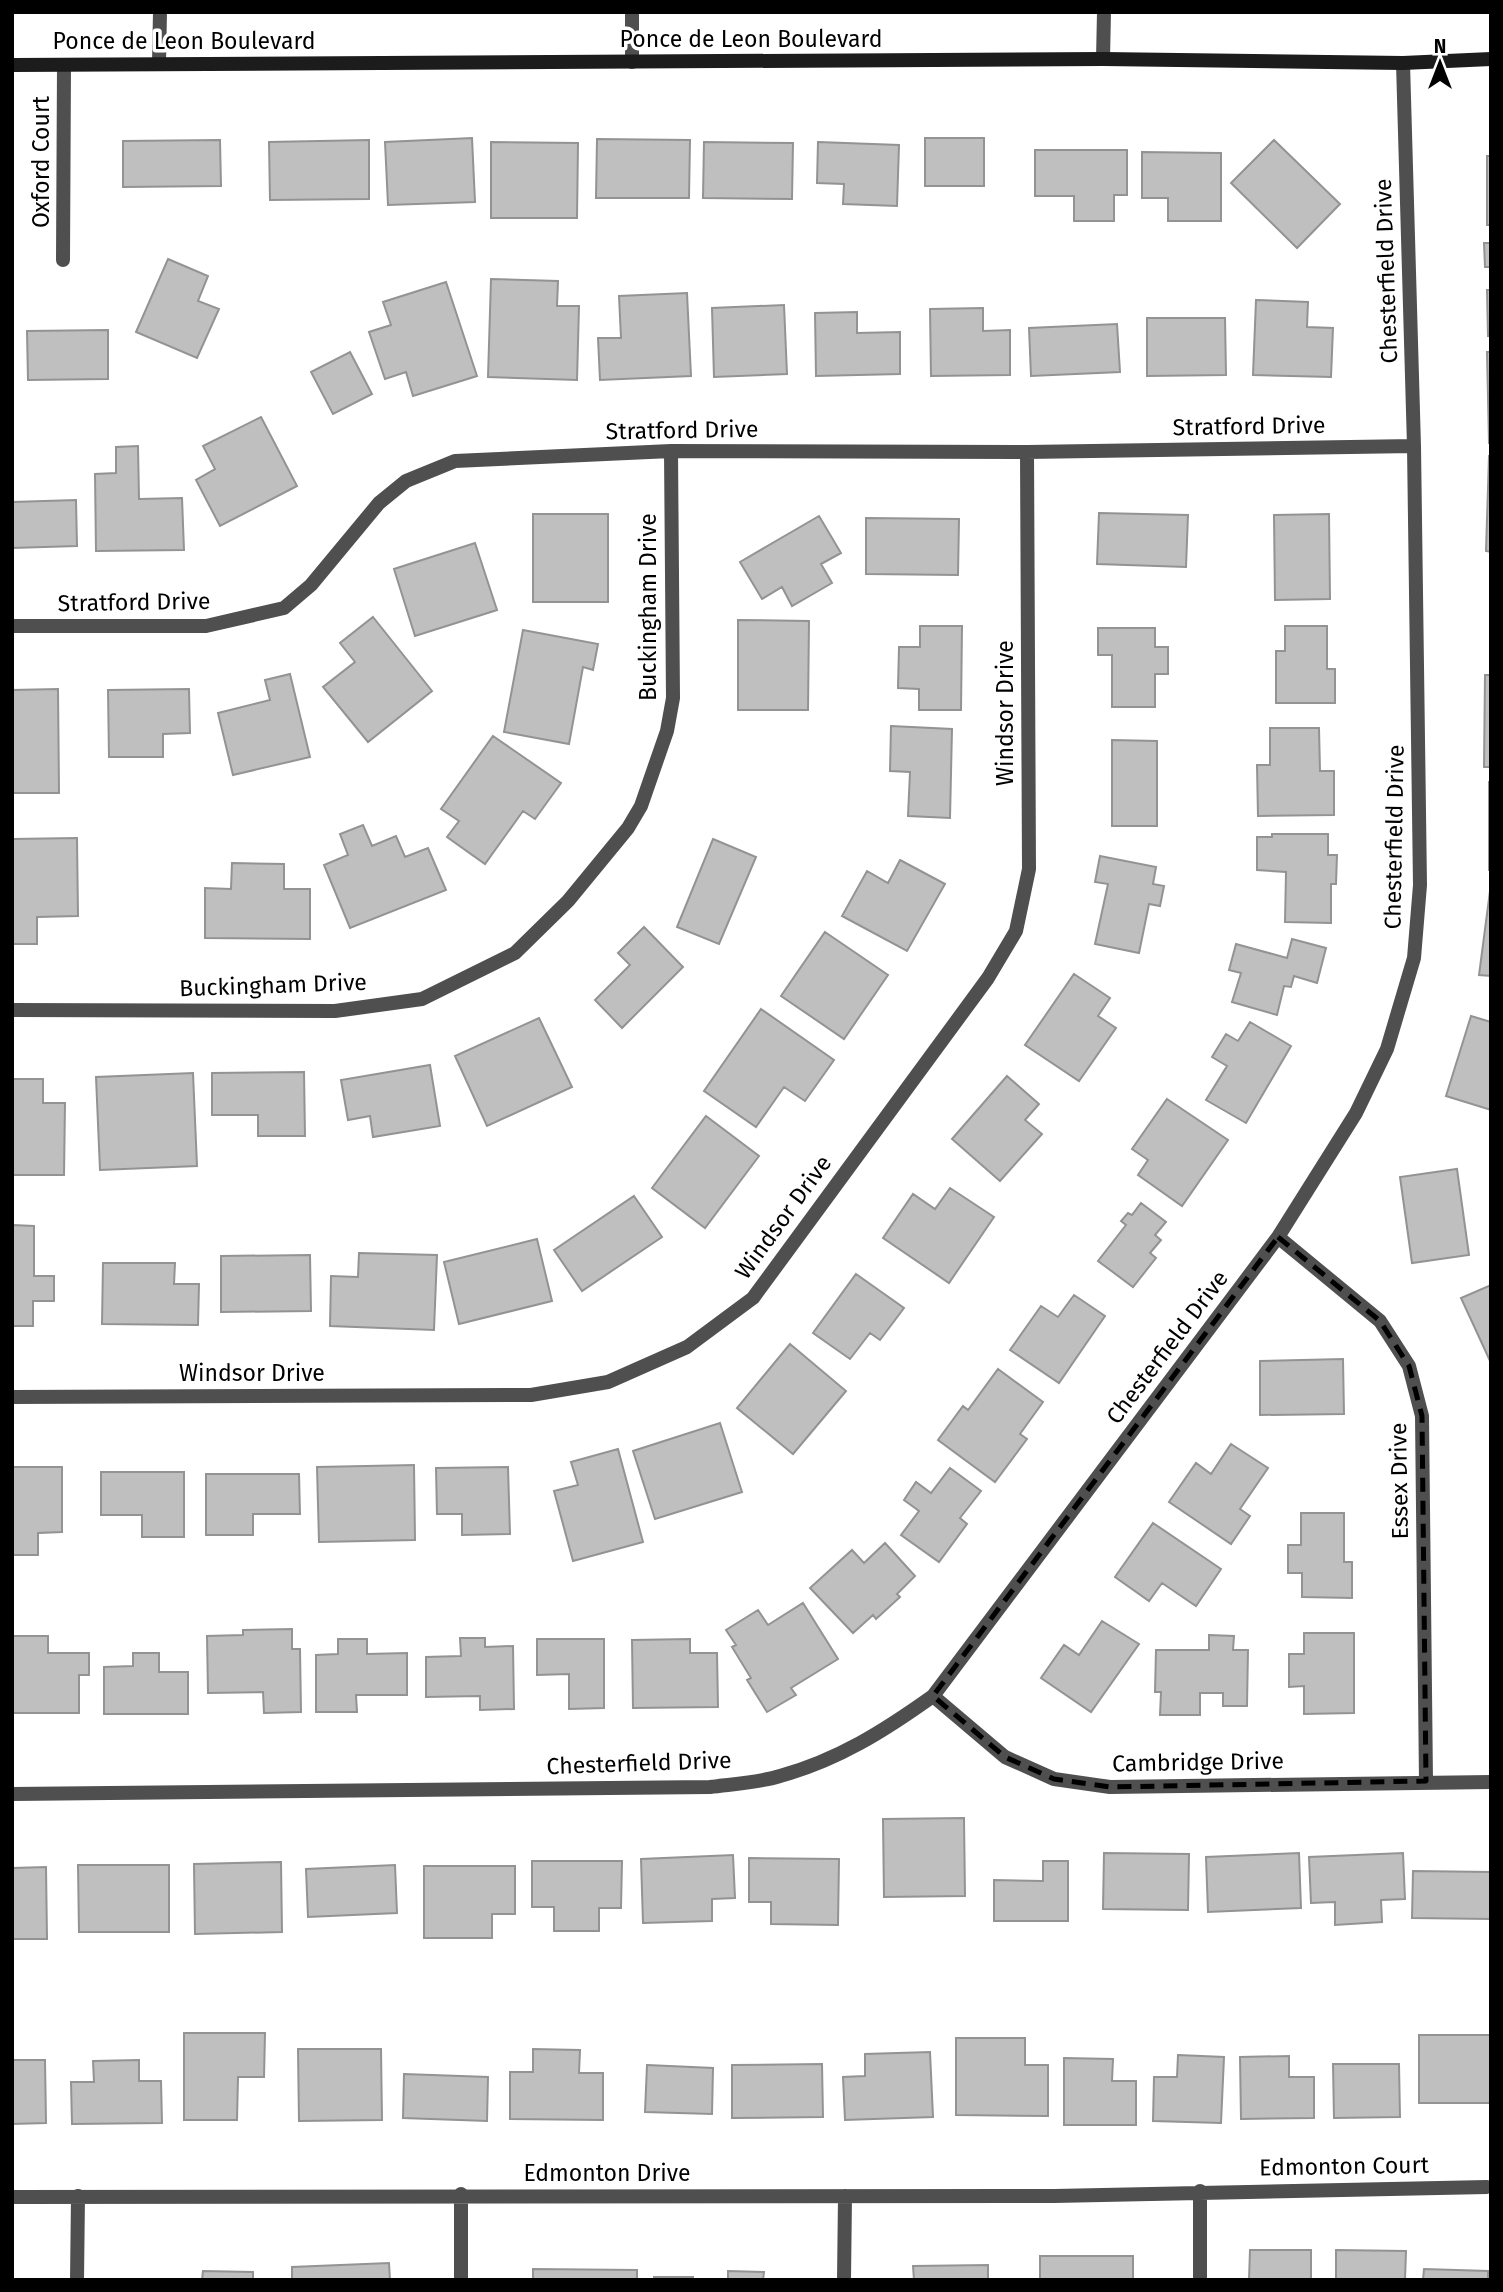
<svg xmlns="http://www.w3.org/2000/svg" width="1503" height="2292" viewBox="0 0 1503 2292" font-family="'Fira Sans',sans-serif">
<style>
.building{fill:#bfbfbf;stroke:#939393;stroke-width:2}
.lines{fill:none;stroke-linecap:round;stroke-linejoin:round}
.street{stroke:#4f4f4f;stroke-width:14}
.secondary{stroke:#1c1c1c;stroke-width:14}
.marked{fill:none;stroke:#000;stroke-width:5;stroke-dasharray:14 9;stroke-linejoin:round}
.labels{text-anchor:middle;stroke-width:7;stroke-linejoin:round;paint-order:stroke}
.street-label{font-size:23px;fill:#000;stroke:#fff}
</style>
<rect width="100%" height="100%" fill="#fff"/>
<path class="building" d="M 472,138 L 475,202 L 388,205 L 385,142 Z
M 925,138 L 984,138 L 984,186 L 925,186 Z
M 597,139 L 690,140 L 689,198 L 596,198 Z
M 220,140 L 221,186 L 123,187 L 123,141 Z
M 369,140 L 369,199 L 270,200 L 269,142 Z
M 1274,140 L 1340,204 L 1297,248 L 1231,183 Z
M 491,142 L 578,143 L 577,218 L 491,218 Z
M 704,142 L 793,143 L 792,199 L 703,198 Z
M 818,142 L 899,145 L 897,206 L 843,204 L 844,184 L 817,183 Z
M 1035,150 L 1127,150 L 1127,195 L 1114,195 L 1114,221 L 1074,221 L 1074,196 L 1035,196 Z
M 1142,152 L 1221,153 L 1221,221 L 1168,221 L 1168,198 L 1142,198 Z
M 1487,156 L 1491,156 L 1491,225 L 1487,225 Z
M 1484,243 L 1491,243 L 1491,267 L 1485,267 Z
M 168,259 L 208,276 L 198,301 L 219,309 L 197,358 L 136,332 Z
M 491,279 L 558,281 L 557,306 L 579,306 L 577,380 L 488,377 Z
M 446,282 L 477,376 L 413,396 L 406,372 L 385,379 L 369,332 L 391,325 L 383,302 Z
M 1487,290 L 1491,290 L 1491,336 L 1488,336 Z
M 687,293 L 691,376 L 600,380 L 598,338 L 621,338 L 619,296 Z
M 1256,300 L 1308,302 L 1307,327 L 1333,328 L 1331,377 L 1253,375 Z
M 784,305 L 787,374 L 714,377 L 712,308 Z
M 983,308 L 983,331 L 1010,330 L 1010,375 L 931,376 L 930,309 Z
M 857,312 L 857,333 L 900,332 L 900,374 L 816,376 L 815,313 Z
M 1147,318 L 1225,318 L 1226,375 L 1147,376 Z
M 1117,324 L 1120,372 L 1031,376 L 1029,328 Z
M 108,330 L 108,379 L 28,380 L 27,331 Z
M 350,352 L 372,394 L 333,414 L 311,372 Z
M 1487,352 L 1491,352 L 1491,443 L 1489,443 Z
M 261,417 L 297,486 L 220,526 L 196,480 L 215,469 L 203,446 Z
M 138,446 L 139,499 L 182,498 L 184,550 L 96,551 L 95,474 L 116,473 L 116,447 Z
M 1489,456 L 1491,456 L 1491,552 L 1486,551 Z
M 76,500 L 77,546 L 12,548 L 12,502 Z
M 1099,513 L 1188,515 L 1186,567 L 1097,564 Z
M 533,514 L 608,514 L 608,602 L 533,602 Z
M 1329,514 L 1330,599 L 1275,600 L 1274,515 Z
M 819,516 L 841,553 L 821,564 L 832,583 L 792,606 L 782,587 L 762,599 L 740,562 Z
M 866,518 L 959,519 L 958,575 L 866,574 Z
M 475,543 L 497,610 L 415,636 L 394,569 Z
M 373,617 L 432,691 L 368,742 L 323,687 L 355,662 L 340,643 Z
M 738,620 L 809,621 L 808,710 L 738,710 Z
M 920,626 L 962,626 L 961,710 L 919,710 L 919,689 L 898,688 L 899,647 L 920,647 Z
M 1285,626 L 1327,626 L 1327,669 L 1335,669 L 1335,703 L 1276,703 L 1276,651 L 1285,651 Z
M 1098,628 L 1155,628 L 1155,647 L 1168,647 L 1168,674 L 1155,674 L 1155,707 L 1112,707 L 1112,655 L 1098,655 Z
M 523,630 L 598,644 L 593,670 L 583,667 L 569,744 L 504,732 Z
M 290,674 L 310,757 L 233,775 L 218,713 L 270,700 L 265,680 Z
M 1485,675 L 1491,675 L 1491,767 L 1484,767 Z
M 58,689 L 59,793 L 12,793 L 12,690 Z
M 189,689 L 190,733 L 163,734 L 163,757 L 109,757 L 108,690 Z
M 891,726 L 952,729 L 950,818 L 908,816 L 910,772 L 890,771 Z
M 1270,728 L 1319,728 L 1320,771 L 1334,771 L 1334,815 L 1258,816 L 1257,765 L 1270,765 Z
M 493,736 L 561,783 L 535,819 L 523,811 L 485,864 L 447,837 L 459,821 L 441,809 Z
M 1112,740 L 1157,741 L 1157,826 L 1112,826 Z
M 1489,782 L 1491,782 L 1491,870 L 1489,870 Z
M 363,825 L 372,846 L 396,836 L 405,857 L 428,848 L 446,890 L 350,928 L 324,865 L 348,855 L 340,834 Z
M 1272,834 L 1328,834 L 1328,855 L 1337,855 L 1336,884 L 1331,884 L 1331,923 L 1285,922 L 1286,872 L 1257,870 L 1257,837 L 1272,837 Z
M 77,838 L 78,916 L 37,917 L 37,944 L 12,944 L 12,839 Z
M 713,839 L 756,857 L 719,944 L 677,927 Z
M 1100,856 L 1156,867 L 1153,884 L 1164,886 L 1160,906 L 1149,904 L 1139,953 L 1095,944 L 1108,884 L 1095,882 Z
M 900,860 L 945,884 L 907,951 L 842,916 L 867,871 L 888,883 Z
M 232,863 L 284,864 L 284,889 L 310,889 L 310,939 L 205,938 L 205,888 L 231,889 Z
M 1490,891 L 1491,891 L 1491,976 L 1479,975 Z
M 644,927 L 683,967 L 622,1028 L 595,1000 L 630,965 L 618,953 Z
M 825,932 L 888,975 L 844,1039 L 781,996 Z
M 1292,939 L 1326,948 L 1317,983 L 1294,976 L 1291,987 L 1284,986 L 1277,1015 L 1232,1002 L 1241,973 L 1229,970 L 1236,944 L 1287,958 Z
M 1074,974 L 1110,998 L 1098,1016 L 1116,1028 L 1079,1081 L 1025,1045 Z
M 761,1009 L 834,1060 L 805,1101 L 784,1087 L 756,1127 L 704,1091 Z
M 1471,1016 L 1491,1022 L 1491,1110 L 1446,1096 Z
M 539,1018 L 572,1087 L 487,1126 L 455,1056 Z
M 1250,1022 L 1291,1046 L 1246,1123 L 1206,1100 L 1227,1066 L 1212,1057 L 1226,1034 L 1238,1041 Z
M 430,1065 L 440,1126 L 373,1137 L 370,1116 L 348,1120 L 341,1080 Z
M 304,1072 L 305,1136 L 258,1136 L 258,1115 L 212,1115 L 212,1073 Z
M 193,1073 L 197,1166 L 100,1170 L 96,1077 Z
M 1007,1076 L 1039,1104 L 1025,1120 L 1042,1134 L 1000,1181 L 952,1139 Z
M 12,1079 L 43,1079 L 43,1103 L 65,1103 L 64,1175 L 12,1175 Z
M 1167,1099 L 1228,1140 L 1182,1206 L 1138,1175 L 1148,1160 L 1132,1149 Z
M 706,1116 L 759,1156 L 705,1228 L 652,1188 Z
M 1457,1169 L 1469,1255 L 1412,1263 L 1400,1177 Z
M 950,1188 L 994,1217 L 949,1283 L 883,1238 L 913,1194 L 935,1209 Z
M 634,1196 L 662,1237 L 582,1291 L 554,1250 Z
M 1141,1203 L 1166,1222 L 1155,1235 L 1161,1240 L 1150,1253 L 1156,1258 L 1133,1287 L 1098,1261 L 1126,1225 L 1121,1221 L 1128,1213 L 1132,1215 Z
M 12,1225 L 34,1226 L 34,1276 L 54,1276 L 54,1301 L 33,1301 L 33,1326 L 12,1326 Z
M 537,1239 L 552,1301 L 459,1324 L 444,1262 Z
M 359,1253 L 437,1255 L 434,1330 L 330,1326 L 331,1276 L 358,1277 Z
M 310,1255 L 311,1311 L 221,1312 L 221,1256 Z
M 103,1263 L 175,1263 L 174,1284 L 199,1284 L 198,1325 L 102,1324 Z
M 856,1274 L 904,1308 L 880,1340 L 870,1333 L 850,1359 L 813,1333 Z
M 1491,1285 L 1491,1363 L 1461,1298 Z
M 1074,1295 L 1105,1316 L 1059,1383 L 1010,1350 L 1041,1306 L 1058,1317 Z
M 790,1344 L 846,1391 L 793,1454 L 737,1408 Z
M 1343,1359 L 1344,1414 L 1260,1415 L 1260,1361 Z
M 998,1369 L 1043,1402 L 1020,1434 L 1027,1439 L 995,1482 L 938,1440 L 963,1406 L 968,1410 Z
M 720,1423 L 742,1492 L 655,1519 L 633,1451 Z
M 1231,1444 L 1268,1468 L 1240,1509 L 1250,1516 L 1231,1544 L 1169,1502 L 1196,1463 L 1211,1474 Z
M 618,1449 L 643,1542 L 573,1561 L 554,1491 L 578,1485 L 571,1462 Z
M 414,1465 L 415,1540 L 319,1542 L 317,1467 Z
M 12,1467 L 62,1467 L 62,1532 L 38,1533 L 38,1555 L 12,1555 Z
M 508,1467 L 510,1534 L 462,1535 L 462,1514 L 437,1514 L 436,1468 Z
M 950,1468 L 981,1491 L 960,1518 L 967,1524 L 939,1562 L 901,1535 L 919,1511 L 904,1500 L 916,1482 L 931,1493 Z
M 101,1472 L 184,1472 L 184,1537 L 142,1537 L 142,1515 L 101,1515 Z
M 206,1474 L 299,1474 L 300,1514 L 253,1514 L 253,1535 L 206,1535 Z
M 1301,1513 L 1344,1513 L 1344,1562 L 1352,1562 L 1352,1598 L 1302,1597 L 1302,1573 L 1288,1573 L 1288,1545 L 1301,1545 Z
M 1153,1523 L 1221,1569 L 1196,1606 L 1162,1583 L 1149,1601 L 1115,1577 Z
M 885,1543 L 915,1576 L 897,1594 L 900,1597 L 876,1619 L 873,1615 L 853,1633 L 810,1588 L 852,1550 L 864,1563 Z
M 803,1603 L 838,1659 L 791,1688 L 796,1695 L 767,1712 L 747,1680 L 751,1678 L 732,1647 L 736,1645 L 726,1630 L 758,1610 L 768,1625 Z
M 1102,1621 L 1139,1644 L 1091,1712 L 1041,1678 L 1064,1645 L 1079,1655 Z
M 292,1629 L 292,1649 L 300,1649 L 301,1712 L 264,1713 L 263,1692 L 208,1693 L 207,1636 L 243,1635 L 243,1630 Z
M 1304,1633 L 1354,1633 L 1354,1713 L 1304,1714 L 1304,1686 L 1289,1687 L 1289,1654 L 1304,1654 Z
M 1209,1635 L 1234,1636 L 1233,1650 L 1248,1650 L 1247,1706 L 1223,1706 L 1223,1693 L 1200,1693 L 1200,1715 L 1160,1715 L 1161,1692 L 1155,1692 L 1156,1650 L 1209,1650 Z
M 12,1636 L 48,1636 L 48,1653 L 89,1653 L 89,1675 L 79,1675 L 79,1713 L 12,1713 Z
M 460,1638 L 485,1638 L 485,1647 L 513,1646 L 514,1709 L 480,1710 L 480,1696 L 426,1697 L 426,1657 L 461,1656 Z
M 338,1639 L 367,1639 L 367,1654 L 407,1653 L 407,1695 L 356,1695 L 357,1712 L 316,1712 L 316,1655 L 338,1654 Z
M 537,1639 L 604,1639 L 604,1708 L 569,1709 L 569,1674 L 537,1675 Z
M 690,1639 L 690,1653 L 717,1653 L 718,1707 L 633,1708 L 632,1640 Z
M 133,1653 L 159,1653 L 159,1672 L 188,1672 L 188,1714 L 104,1714 L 104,1667 L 133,1666 Z
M 964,1818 L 965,1896 L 884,1897 L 883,1819 Z
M 1104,1853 L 1189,1854 L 1188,1910 L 1103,1909 Z
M 1299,1853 L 1301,1908 L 1208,1912 L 1206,1857 Z
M 1403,1853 L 1405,1899 L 1381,1900 L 1382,1922 L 1335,1925 L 1335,1902 L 1311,1903 L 1309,1857 Z
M 733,1855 L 735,1898 L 712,1899 L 712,1921 L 643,1923 L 641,1859 Z
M 749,1858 L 839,1859 L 838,1925 L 771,1924 L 771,1902 L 749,1902 Z
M 532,1861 L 622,1861 L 621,1908 L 599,1908 L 599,1931 L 554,1931 L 554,1907 L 532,1907 Z
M 1043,1861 L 1068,1861 L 1068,1921 L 994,1921 L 994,1880 L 1043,1881 Z
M 281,1862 L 282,1932 L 195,1934 L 194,1864 Z
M 78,1865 L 169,1865 L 169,1932 L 79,1932 Z
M 395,1865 L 397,1913 L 308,1917 L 306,1869 Z
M 424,1866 L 515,1866 L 515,1914 L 492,1914 L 492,1938 L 424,1938 Z
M 46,1867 L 47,1939 L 12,1939 L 13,1868 Z
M 1413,1871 L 1491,1872 L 1491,1919 L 1412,1918 Z
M 184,2033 L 265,2033 L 264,2077 L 238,2077 L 237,2120 L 184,2120 Z
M 1419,2035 L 1491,2035 L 1491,2103 L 1419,2103 Z
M 956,2038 L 1025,2038 L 1025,2065 L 1048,2065 L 1048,2116 L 956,2115 Z
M 298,2049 L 381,2049 L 382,2120 L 299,2121 Z
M 533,2049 L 580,2050 L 579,2073 L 603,2073 L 603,2120 L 510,2119 L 510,2072 L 533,2072 Z
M 930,2052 L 933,2117 L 845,2120 L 843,2077 L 865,2076 L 865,2054 Z
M 1178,2055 L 1224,2057 L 1221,2123 L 1153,2121 L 1154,2077 L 1177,2077 Z
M 1289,2056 L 1289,2077 L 1314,2077 L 1314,2118 L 1241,2119 L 1240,2057 Z
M 1064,2058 L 1113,2059 L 1112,2081 L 1136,2081 L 1136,2125 L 1064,2125 Z
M 12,2060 L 45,2060 L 46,2123 L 12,2124 Z
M 139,2060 L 139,2081 L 161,2081 L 162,2123 L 72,2124 L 71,2082 L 94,2082 L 93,2061 Z
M 822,2064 L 823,2117 L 732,2118 L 732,2065 Z
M 1333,2064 L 1399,2064 L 1400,2117 L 1334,2118 Z
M 647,2065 L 713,2068 L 712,2114 L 645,2112 Z
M 404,2074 L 488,2077 L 487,2121 L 403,2118 Z
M 1250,2250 L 1311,2250 L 1311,2280 L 1249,2280 Z
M 1336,2250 L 1406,2251 L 1405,2280 L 1336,2280 Z
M 1040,2256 L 1133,2256 L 1133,2280 L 1040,2280 Z
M 389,2263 L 390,2280 L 292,2280 L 292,2267 Z
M 988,2265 L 988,2280 L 914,2280 L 913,2266 Z
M 533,2269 L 637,2270 L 637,2280 L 533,2280 Z
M 1424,2269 L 1488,2271 L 1488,2280 L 1423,2280 Z
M 203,2271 L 253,2272 L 253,2280 L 202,2280 Z
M 728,2271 L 764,2272 L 763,2280 L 728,2280 Z
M 654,2277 L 693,2277 L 693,2280 L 654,2280 Z"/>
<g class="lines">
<path class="street" d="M 1103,59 L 1104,12
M 632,62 L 632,12
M 159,63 L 160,12
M 63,260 L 64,65
M 12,626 L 206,626 L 284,608 L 311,585 L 379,503 L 406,481 L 455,461 L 671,451 L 1027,452 L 1414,446
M 12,1010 L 335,1011 L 422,999 L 515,953 L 568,901 L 628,828 L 641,806 L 667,731 L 673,698 L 671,451
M 1278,1237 L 1380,1321 L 1409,1366 L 1422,1416 L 1426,1781
M 12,1397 L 531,1395 L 608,1382 L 687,1347 L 753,1298 L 988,978 L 1016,931 L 1029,869 L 1027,452
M 933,1696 L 1005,1757 L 1054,1779 L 1110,1787 L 1491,1782
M 12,1794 L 710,1787 C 733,1784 757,1783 780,1776 C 838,1760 884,1731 933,1696 L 1278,1237 L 1356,1113 L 1387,1049 L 1414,958 L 1420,885 L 1414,446 L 1403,63
M 12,2197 L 1054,2196 L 1487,2187
M 77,2280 L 78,2196
M 461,2280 L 461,2194
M 844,2280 L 845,2196
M 1200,2280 L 1200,2191"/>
<path class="secondary" d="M 12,65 L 1103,59 L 1403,63 L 1491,59"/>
</g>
<path class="marked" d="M 1278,1237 L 1380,1321 L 1409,1366 L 1422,1416 L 1426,1781 L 1110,1787 L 1054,1779 L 1005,1757 L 933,1696 Z"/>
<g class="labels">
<g class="street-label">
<text x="751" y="47">Ponce de Leon Boulevard</text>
<text x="184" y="49">Ponce de Leon Boulevard</text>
<text transform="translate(41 162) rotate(-90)" y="8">Oxford Court</text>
<text transform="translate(1386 271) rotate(-92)" y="8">Chesterfield Drive</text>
<text transform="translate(1249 426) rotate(-1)" y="8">Stratford Drive</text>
<text transform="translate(682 430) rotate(-1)" y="8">Stratford Drive</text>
<text transform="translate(134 602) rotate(-1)" y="8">Stratford Drive</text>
<text transform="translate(648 607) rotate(-90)" y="8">Buckingham Drive</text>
<text transform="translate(1005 713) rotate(-90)" y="8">Windsor Drive</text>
<text transform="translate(1394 837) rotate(-89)" y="8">Chesterfield Drive</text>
<text transform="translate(273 985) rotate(-2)" y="8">Buckingham Drive</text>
<text transform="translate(783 1217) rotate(-54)" y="8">Windsor Drive</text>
<text transform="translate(1167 1347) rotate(-53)" y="8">Chesterfield Drive</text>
<text x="252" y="1381">Windsor Drive</text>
<text transform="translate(1399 1481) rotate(-91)" y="8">Essex Drive</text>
<text transform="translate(1198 1762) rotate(-1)" y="8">Cambridge Drive</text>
<text transform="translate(639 1763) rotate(-2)" y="8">Chesterfield Drive</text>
<text transform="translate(1344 2166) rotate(-1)" y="8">Edmonton Court</text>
<text x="607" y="2181">Edmonton Drive</text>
</g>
</g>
<rect width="1503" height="2292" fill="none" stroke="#000000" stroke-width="28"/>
<g transform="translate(1440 63)" stroke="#ffffff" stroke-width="5" paint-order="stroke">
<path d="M0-5L12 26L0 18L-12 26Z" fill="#000000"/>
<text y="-10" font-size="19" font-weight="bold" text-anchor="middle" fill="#000000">N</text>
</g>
</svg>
